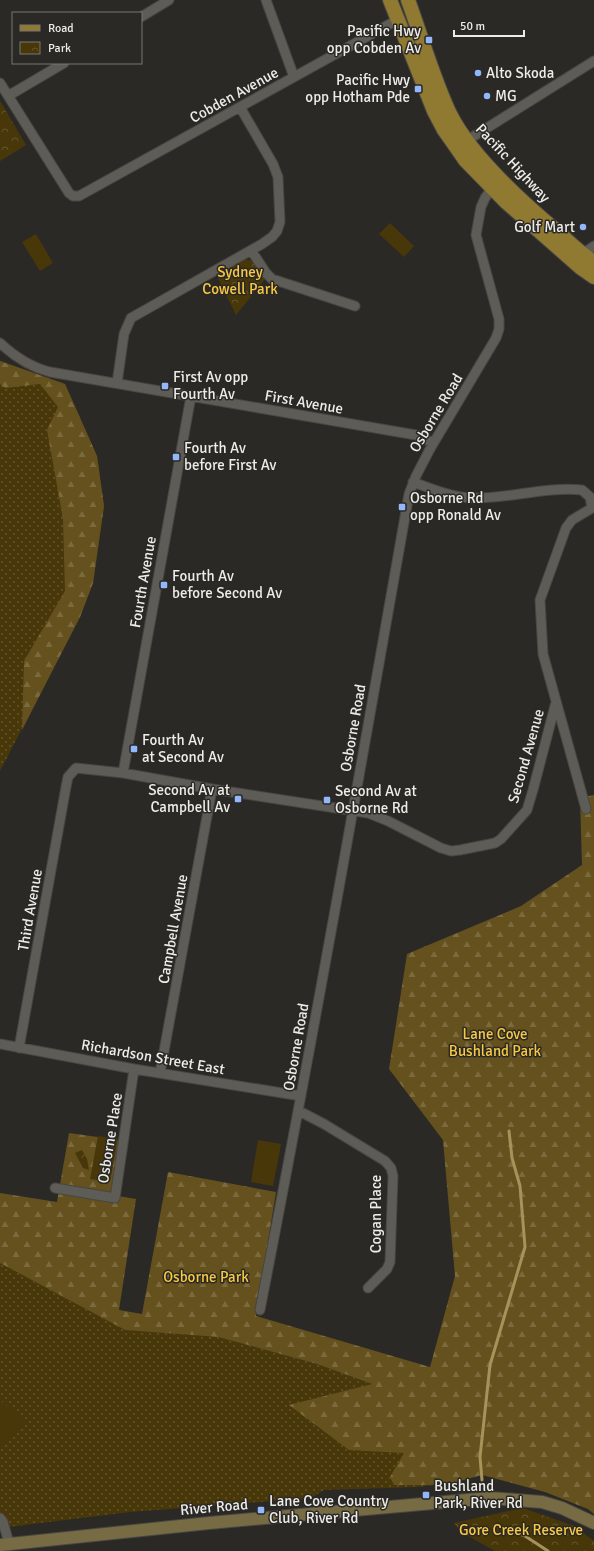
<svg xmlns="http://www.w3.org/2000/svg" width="594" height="1551" viewBox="0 0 594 1551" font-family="Signika,sans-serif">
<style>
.grass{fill:url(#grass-dots)}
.forest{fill:url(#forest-firs)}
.park{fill:url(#park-crowns)}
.pitch{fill:#483809}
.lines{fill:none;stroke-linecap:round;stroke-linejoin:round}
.stream{stroke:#a6935c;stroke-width:3}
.minor-casing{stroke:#474643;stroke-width:11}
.secondary-casing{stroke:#474643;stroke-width:14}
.primary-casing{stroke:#474643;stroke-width:16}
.minor{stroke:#5e5c57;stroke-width:9}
.secondary{stroke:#776b44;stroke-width:12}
.primary{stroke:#907931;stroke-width:14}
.poi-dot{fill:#92b7fd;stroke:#2b2925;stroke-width:1.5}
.labels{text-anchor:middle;stroke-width:3;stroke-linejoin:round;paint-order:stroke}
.poi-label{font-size:15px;fill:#edece9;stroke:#2b2925;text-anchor:start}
.street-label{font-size:15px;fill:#edece9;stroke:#2b2925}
.park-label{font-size:15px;fill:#f8c943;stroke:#2b2925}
</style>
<defs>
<pattern id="grass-dots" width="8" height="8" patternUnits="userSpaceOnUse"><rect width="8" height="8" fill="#483809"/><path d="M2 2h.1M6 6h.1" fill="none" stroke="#63552d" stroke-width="1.8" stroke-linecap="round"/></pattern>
<pattern id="forest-firs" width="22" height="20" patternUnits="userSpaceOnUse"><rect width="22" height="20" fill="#64511d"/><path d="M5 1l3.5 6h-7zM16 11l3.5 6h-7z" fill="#7a6a3e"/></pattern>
<pattern id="park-crowns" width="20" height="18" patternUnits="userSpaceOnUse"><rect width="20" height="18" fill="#483809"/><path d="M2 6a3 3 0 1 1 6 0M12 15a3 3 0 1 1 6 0" fill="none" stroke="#63552d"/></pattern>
</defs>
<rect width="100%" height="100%" fill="#2b2925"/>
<path class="grass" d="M 0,361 L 65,384 L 97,456 L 104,506 L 93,583 L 80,617 L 0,771 Z
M 0,1263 L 125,1330 L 218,1337 L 317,1364 L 405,1396 L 442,1484 L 417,1487 L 324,1490 L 311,1498 L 130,1512 L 0,1528 Z"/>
<path class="forest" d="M 0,361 L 65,384 L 97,456 L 104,506 L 93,583 L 80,617 L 22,730 L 24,661 L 65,591 L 63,519 L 47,430 L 58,407 L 40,384 L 5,388 L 0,384 Z
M 594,795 L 594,1514 L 588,1509 L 545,1492 L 482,1475 L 449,1484 L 424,1485 L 394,1485 L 390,1477 L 404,1453 L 349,1450 L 289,1405 L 372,1384 L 317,1364 L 218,1337 L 125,1330 L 0,1263 L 0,1193 L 57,1202 L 69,1133 L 119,1140 L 130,1077 L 137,1078 L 118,1196 L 136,1199 L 119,1310 L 142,1314 L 168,1172 L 276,1192 L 256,1316 L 430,1367 L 455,1276 L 443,1140 L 389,1069 L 407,954 L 521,906 L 582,865 L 580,798 Z"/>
<path class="park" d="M 0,101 L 26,145 L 0,161 Z
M 242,259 C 254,258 259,270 265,279 L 236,315 L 216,274 Z
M 82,1150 L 87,1159 L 89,1170 L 83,1168 L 75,1153 Z
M 523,1508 L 574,1526 L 594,1541 L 594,1551 L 495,1551 L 461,1532 L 454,1523 Z"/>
<path class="pitch" d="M 390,223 L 414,246 L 404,257 L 379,234 Z
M 36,234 L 53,263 L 40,271 L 22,242 Z
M 98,1136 L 118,1139 L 110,1182 L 90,1179 Z
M 258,1140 L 281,1144 L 273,1186 L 251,1182 Z
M 0,1400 L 25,1422 L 0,1450 Z"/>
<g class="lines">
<path class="stream" d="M 482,1480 L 480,1457 L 490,1365 L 525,1247 L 520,1186 L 512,1158 L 509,1131
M 501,1527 L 525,1536 L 548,1551"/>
<g class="minor-casing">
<path id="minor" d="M 266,0 L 294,77
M 141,17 L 169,0
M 0,83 L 69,193 L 73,196 L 79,196 L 397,20
M 8,96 L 64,63
M 463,143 L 594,61
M 251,250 L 266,273 L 272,279 L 355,306
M 583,254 L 594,246
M 0,343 C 15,357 30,367 50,372 L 416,435 L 433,443
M 117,383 L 124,334 L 131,318 L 262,244 L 272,237 L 277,231 L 280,222 L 278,177 L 273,164 L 240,107
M 413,482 C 432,489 451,497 472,498 C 507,499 547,486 582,490 L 590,497 L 592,508
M 123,773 L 191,396
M 586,809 L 543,654 L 540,600 L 566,528 L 572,520 L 592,508
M 0,1044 L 134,1069 L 301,1096
M 19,1048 L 66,787 L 68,777 L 76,768 L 123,773 L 212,789 L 368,813 L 388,821 L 441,848 L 451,851 L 460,850 L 495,843 L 501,839 L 527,810 L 533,790 L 556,702
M 160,1073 L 212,789
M 299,1111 L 324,1124 L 385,1161 L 391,1168 L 393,1176 L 390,1262 L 387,1269 L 368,1288
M 55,1188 L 115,1198 L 134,1069
M 260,1310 C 313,1039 361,766 409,494 L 416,476 L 430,449 L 496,338 L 499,329 L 499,319 L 476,235 L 481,207 L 485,198 L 495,184
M 0,1518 L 3,1522 L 9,1543"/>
</g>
<g class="secondary-casing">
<path id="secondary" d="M 0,1545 L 209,1523 L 490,1498 L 542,1502 L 562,1508 L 594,1523"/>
</g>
<g class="primary-casing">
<path id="primary" d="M 390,0 L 434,111 L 444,130 L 456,147 L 465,160 L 506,202 L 581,268 L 594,277
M 408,0 C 422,38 433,78 450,114 C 471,156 523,203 559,233 C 570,243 581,254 594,262"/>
</g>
<use href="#minor" class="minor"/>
<use href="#secondary" class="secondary"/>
<use href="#primary" class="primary"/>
</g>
<g class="poi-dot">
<rect x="425" y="36" width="8" height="8" rx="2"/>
<circle cx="478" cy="73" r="4"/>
<rect x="414" y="85" width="8" height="8" rx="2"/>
<circle cx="487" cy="96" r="4"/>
<circle cx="583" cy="227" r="4"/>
<rect x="161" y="382" width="8" height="8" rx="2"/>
<rect x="172" y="453" width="8" height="8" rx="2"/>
<rect x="398" y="503" width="8" height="8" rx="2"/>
<rect x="160" y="581" width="8" height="8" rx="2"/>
<rect x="130" y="745" width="8" height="8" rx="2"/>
<rect x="234" y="795" width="8" height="8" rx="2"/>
<rect x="323" y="796" width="8" height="8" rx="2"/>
<rect x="422" y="1491" width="8" height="8" rx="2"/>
<rect x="257" y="1506" width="8" height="8" rx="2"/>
</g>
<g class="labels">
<g class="poi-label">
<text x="421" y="36" text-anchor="end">Pacific Hwy<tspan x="421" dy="17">opp Cobden Av</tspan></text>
<text x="486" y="78">Alto Skoda</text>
<text x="410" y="85" text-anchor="end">Pacific Hwy<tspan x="410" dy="17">opp Hotham Pde</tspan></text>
<text x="495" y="101">MG</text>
<text x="575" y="232" text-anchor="end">Golf Mart</text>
<text x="173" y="382">First Av opp<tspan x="173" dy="17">Fourth Av</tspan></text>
<text x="184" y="453">Fourth Av<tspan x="184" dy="17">before First Av</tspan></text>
<text x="410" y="503">Osborne Rd<tspan x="410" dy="17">opp Ronald Av</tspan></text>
<text x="172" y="581">Fourth Av<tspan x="172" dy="17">before Second Av</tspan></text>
<text x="142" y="745">Fourth Av<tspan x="142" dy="17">at Second Av</tspan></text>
<text x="230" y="795" text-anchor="end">Second Av at<tspan x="230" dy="17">Campbell Av</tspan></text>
<text x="335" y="796">Second Av at<tspan x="335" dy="17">Osborne Rd</tspan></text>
<text x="434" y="1491">Bushland<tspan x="434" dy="17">Park, River Rd</tspan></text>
<text x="269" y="1506">Lane Cove Country<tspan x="269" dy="17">Club, River Rd</tspan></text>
</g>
<g class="street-label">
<text transform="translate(234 95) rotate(-29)" y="5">Cobden Avenue</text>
<text transform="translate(513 163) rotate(47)" y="5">Pacific Highway</text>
<text transform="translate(304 402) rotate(10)" y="5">First Avenue</text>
<text transform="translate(436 413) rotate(-59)" y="5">Osborne Road</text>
<text transform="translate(143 582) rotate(-80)" y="5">Fourth Avenue</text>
<text transform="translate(353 728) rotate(-80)" y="5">Osborne Road</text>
<text transform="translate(526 756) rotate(-74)" y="5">Second Avenue</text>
<text transform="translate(30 910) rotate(-80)" y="5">Third Avenue</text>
<text transform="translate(173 929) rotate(-80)" y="5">Campbell Avenue</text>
<text transform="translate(296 1047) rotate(-80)" y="5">Osborne Road</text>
<text transform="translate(153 1057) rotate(10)" y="5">Richardson Street East</text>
<text transform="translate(110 1138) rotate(-81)" y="5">Osborne Place</text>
<text transform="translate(376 1214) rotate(-90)" y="5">Cogan Place</text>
<text transform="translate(214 1507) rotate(-5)" y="5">River Road</text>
</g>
<g class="park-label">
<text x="240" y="277">Sydney<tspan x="240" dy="17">Cowell Park</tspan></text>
<text x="495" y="1039">Lane Cove<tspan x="495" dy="17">Bushland Park</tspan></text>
<text x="206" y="1282">Osborne Park</text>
<text x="521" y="1535">Gore Creek Reserve</text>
</g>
</g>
<rect x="12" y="12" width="130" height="52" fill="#2b2925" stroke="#797773"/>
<rect x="20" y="25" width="20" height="6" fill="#907931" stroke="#797773"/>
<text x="48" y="32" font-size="12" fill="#edece9">Road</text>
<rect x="20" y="42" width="20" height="12" fill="url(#park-crowns)" stroke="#797773"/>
<text x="48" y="52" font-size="12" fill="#edece9">Park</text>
<path d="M454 30v6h70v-6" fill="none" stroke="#edece9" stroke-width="2"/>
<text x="460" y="30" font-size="12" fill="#edece9" stroke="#2b2925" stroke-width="3" paint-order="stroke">50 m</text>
</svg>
